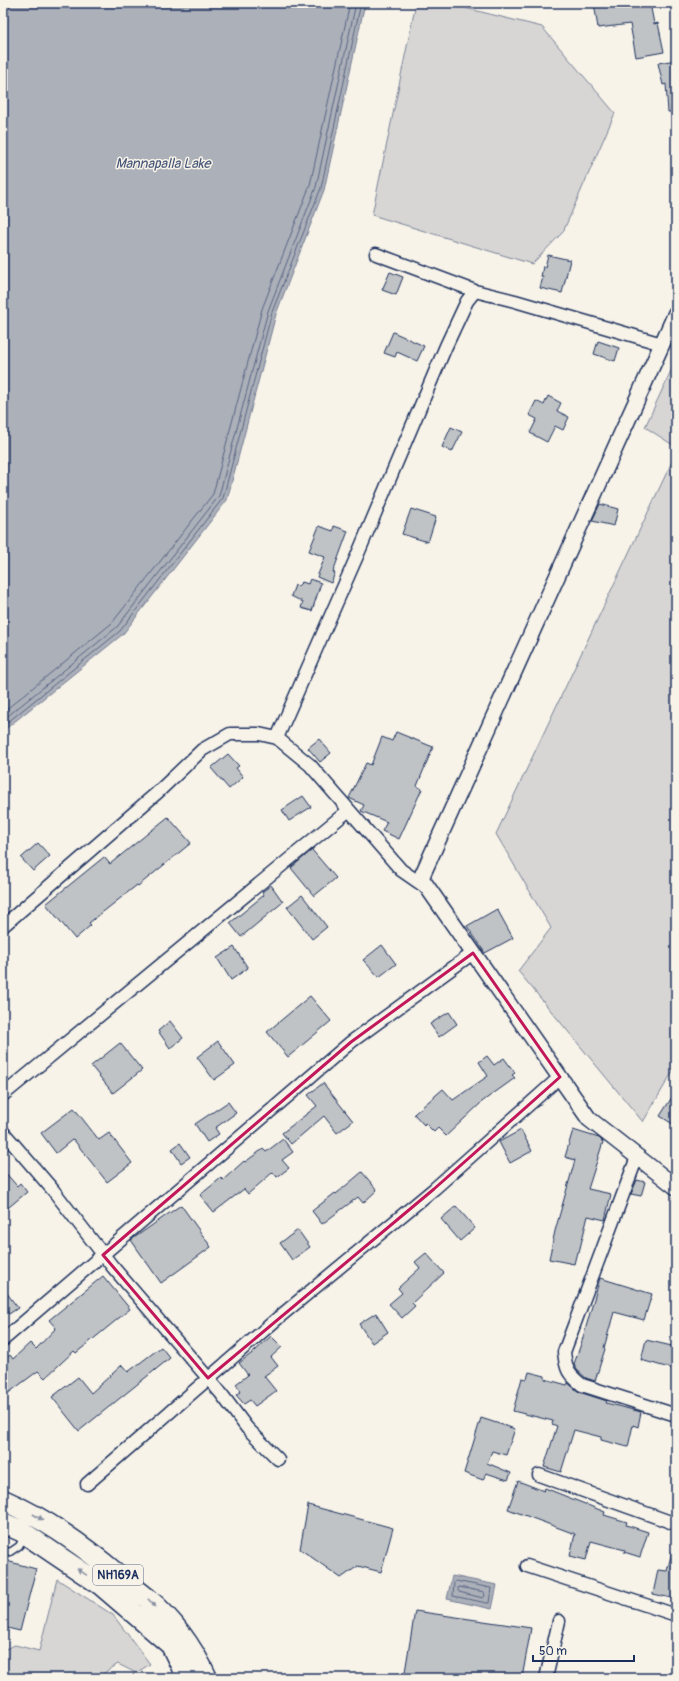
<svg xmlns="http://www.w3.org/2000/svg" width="679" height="1681" viewBox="0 0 679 1681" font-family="Pangolin,sans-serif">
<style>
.green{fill:#d7d6d4;stroke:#798299}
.water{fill:#acb0b9;stroke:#727c95}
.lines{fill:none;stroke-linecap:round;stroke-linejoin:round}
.shore{stroke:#556382;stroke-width:1}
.building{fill:#c0c3c5;stroke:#1b2f5e}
.service-casing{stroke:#1b2f5e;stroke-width:9}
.minor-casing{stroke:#1b2f5e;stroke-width:15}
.tertiary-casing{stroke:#1b2f5e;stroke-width:18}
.trunk-casing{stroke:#1b2f5e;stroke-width:23}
.service{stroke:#f7f3e8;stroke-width:6}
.minor{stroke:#f7f3e8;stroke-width:12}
.tertiary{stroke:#f7f3e8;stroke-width:15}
.trunk{stroke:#f7f3e8;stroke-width:20}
.oneway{fill:#8991a3}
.marked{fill:none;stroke:#c2185b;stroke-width:3;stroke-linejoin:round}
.labels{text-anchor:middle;stroke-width:3;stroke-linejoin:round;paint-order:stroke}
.shield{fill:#f7f3e8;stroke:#5d6a87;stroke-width:1}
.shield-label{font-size:12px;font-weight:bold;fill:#1b2f5e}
.water-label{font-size:14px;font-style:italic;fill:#465679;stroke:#f7f3e8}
</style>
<rect width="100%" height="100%" fill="#f7f3e8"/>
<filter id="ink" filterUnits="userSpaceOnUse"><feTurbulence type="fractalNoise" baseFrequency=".025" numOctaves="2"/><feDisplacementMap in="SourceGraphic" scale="8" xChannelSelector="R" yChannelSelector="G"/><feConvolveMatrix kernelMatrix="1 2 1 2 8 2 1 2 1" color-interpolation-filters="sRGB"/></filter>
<g filter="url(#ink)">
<path class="green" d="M 416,3 L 445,3 L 542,27 L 615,113 L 563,232 L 532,264 L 372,215 Z
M 676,360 L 676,447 L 645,427 Z
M 676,453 L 676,1066 L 643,1122 L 518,971 L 551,928 L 496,834 Z
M 57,1579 L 113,1615 L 150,1664 L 136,1673 L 118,1664 L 96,1678 L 3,1678 L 3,1650 L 15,1645 L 39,1651 Z"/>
<path class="water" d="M 3,3 L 365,3 L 324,190 L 276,314 L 227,500 L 123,634 L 3,731 Z
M 452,1576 L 497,1585 L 492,1609 L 447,1599 Z"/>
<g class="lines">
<path class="shore" d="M 3,712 L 112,623 L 213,494 L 262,309 L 310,185 L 350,3
M 3,720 L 117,627 L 219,496 L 268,311 L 316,187 L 356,3
M 3,726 L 120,631 L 223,498 L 272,312 L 321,188 L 361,3
M 456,1581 L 491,1588 L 489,1603 L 487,1603 L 453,1596 L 454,1582 Z
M 459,1587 L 484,1592 L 485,1596 L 483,1598 L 459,1592 L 458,1590 Z"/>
</g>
<path class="building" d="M 594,3 L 650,3 L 654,24 L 658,23 L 664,52 L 636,57 L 630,24 L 598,28 Z
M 676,60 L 676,112 L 668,112 L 666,84 L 663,85 L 658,63 Z
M 548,255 L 570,260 L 562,293 L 540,288 L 543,277 L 541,277 L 543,266 L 545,267 Z
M 390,272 L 403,277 L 396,295 L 382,290 Z
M 393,332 L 424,346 L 417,361 L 397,352 L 395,357 L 384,353 Z
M 598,341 L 619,348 L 615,361 L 594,354 Z
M 548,396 L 561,403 L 557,411 L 569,417 L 563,430 L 555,426 L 547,442 L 530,433 L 537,419 L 529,415 L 536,401 L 544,405 Z
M 451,427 L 462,432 L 452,452 L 442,447 Z
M 600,504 L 618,509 L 614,526 L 592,521 Z
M 411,509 L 436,517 L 428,542 L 402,534 Z
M 319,526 L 333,531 L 334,526 L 348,531 L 333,572 L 335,573 L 331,583 L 317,577 L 325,557 L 309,551 Z
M 310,579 L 321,583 L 312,611 L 301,608 L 303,602 L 291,596 L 295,585 L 298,586 L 302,582 L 308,584 Z
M 396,732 L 433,747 L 417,786 L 422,789 L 399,839 L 382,831 L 387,822 L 361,811 L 364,805 L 349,798 L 366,763 L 371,765 L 382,737 L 392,741 Z
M 319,739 L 331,753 L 320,762 L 308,748 Z
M 228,754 L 239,766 L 236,768 L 243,777 L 229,789 L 211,768 Z
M 303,796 L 311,807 L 289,821 L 282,810 Z
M 168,817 L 191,843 L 138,886 L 137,885 L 89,923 L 91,925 L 75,939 L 46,904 L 104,857 L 110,864 Z
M 38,843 L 50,856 L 33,871 L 21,858 Z
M 312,850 L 336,878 L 314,896 L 291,868 Z
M 271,885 L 283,902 L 241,937 L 230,923 L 264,895 L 262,892 Z
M 302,895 L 327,927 L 312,939 L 287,907 Z
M 497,909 L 513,938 L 485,953 L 467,926 Z
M 382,945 L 396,964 L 379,977 L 363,960 Z
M 234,947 L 248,968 L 231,980 L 217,958 Z
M 310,996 L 331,1021 L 288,1057 L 267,1032 Z
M 449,1012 L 457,1024 L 439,1037 L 430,1024 Z
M 170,1021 L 183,1038 L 170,1048 L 158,1031 Z
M 218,1041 L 235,1065 L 214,1080 L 197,1057 Z
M 120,1043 L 142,1070 L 113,1093 L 91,1066 Z
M 487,1056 L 494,1065 L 504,1058 L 515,1073 L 512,1075 L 515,1078 L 483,1101 L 446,1136 L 438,1128 L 434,1132 L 425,1123 L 424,1125 L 414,1114 L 443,1089 L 453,1100 L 488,1076 L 479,1062 Z
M 323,1083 L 353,1121 L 337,1133 L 324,1116 L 291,1144 L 282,1133 L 317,1106 L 308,1095 Z
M 676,1091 L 676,1126 L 660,1116 Z
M 228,1102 L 236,1113 L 215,1128 L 219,1134 L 207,1142 L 195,1124 Z
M 74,1108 L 99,1140 L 109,1133 L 132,1163 L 107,1182 L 73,1139 L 56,1153 L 41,1133 Z
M 521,1130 L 532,1151 L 510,1163 L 499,1142 Z
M 573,1130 L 599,1138 L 603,1142 L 588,1189 L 611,1194 L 605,1220 L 588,1216 L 579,1252 L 577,1252 L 574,1264 L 549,1259 L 555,1231 L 575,1160 L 565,1157 Z
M 283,1139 L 293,1152 L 282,1160 L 289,1168 L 277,1177 L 273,1172 L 248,1194 L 244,1189 L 214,1212 L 200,1195 L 221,1178 L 223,1180 L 244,1161 L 245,1162 L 263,1149 L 266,1152 Z
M 180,1143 L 190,1157 L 181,1163 L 172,1149 Z
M 3,1170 L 17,1186 L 20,1183 L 27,1192 L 3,1212 Z
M 362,1172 L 377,1190 L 363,1203 L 358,1197 L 322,1224 L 312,1211 L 335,1193 L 336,1194 Z
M 637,1180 L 645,1182 L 641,1196 L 631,1194 Z
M 181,1205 L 211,1247 L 161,1283 L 131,1240 Z
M 456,1206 L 475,1228 L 460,1241 L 441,1219 Z
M 298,1230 L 310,1247 L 292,1260 L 280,1243 Z
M 426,1253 L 444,1273 L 412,1303 L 415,1306 L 402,1318 L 389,1304 L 402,1293 L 398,1288 L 420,1268 L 415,1262 Z
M 103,1276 L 130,1309 L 76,1353 L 74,1351 L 45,1378 L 38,1371 L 3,1397 L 3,1361 L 10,1355 L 13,1359 L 30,1343 L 36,1349 L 56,1328 L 49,1320 Z
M 600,1278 L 652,1294 L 644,1320 L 614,1312 L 604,1348 L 605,1349 L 595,1381 L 586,1378 L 577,1370 L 574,1364 L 582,1341 Z
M 3,1288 L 18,1308 L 9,1314 L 3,1306 Z
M 376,1313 L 388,1332 L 372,1343 L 359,1324 Z
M 271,1336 L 282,1347 L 271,1357 L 278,1366 L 264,1376 L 276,1391 L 255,1406 L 250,1400 L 244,1404 L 236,1395 L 241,1391 L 236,1384 L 248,1375 L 239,1363 L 255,1351 Z
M 646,1340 L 676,1347 L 676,1358 L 673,1369 L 641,1360 Z
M 161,1347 L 170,1358 L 79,1431 L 52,1397 L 78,1377 L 91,1393 L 122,1365 L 128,1372 Z
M 529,1372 L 545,1376 L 545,1379 L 567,1385 L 568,1383 L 579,1392 L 607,1401 L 606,1403 L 641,1412 L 638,1427 L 633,1425 L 628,1447 L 601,1440 L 601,1437 L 574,1430 L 561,1472 L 544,1467 L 557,1426 L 552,1424 L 553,1421 L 513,1411 L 522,1378 L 527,1379 Z
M 481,1418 L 515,1429 L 506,1455 L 492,1451 L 487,1463 L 511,1473 L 508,1480 L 486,1473 L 483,1480 L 464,1473 Z
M 518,1481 L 544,1491 L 545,1488 L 605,1512 L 604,1515 L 627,1522 L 626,1525 L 648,1532 L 640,1557 L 624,1552 L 625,1550 L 591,1541 L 586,1560 L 570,1556 L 575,1534 L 508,1509 Z
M 308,1505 L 393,1528 L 381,1572 L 358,1566 L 341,1578 L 300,1549 Z
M 672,1552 L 676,1552 L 676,1599 L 653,1594 L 658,1570 L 667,1571 Z
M 3,1560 L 36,1569 L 20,1631 L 3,1627 Z
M 415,1611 L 531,1628 L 522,1678 L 404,1678 Z"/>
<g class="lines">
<g class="service-casing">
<path id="service" d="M 3,1550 L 10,1552 L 19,1546 L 24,1537"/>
</g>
<g class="minor-casing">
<path id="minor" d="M 376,254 L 475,291
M 277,738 L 357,556 L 446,346 L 467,301 L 475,291 L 515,301 L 662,344
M 3,926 L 158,792 L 202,750 L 230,734 L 259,734 L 277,738 L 310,765 L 401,870 L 427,888
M 3,1095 L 349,810
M 3,1132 L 53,1190 L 112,1266 L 220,1392 L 247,1428 L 278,1459
M 637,1157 L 564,1352 C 566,1370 568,1374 582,1385 L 676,1415
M 3,1340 L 351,1042 L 473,953
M 539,1475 L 676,1524
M 87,1484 L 278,1318 L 434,1189 L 560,1077
M 527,1566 L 676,1615
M 546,1678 L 559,1621"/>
</g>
<g class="tertiary-casing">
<path id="tertiary" d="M 676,313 L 421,878 L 589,1119 L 676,1187"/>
</g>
<g class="trunk-casing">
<path id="trunk" d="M 3,1500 C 46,1519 82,1545 118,1575 C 127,1583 137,1590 147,1598 C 172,1619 193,1648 207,1678
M 3,1523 L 21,1531 L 101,1585 L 171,1645 L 187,1678"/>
</g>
<use href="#service" class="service"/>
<use href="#minor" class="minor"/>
<use href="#tertiary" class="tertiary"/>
<use href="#trunk" class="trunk"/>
</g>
<defs><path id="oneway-solid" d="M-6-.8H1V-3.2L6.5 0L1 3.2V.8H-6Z"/></defs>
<g class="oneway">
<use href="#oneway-solid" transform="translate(38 1517) rotate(30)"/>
<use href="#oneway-solid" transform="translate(82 1572) rotate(-146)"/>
<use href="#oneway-solid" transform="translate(152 1603) rotate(46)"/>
</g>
</g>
<path class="marked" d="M 473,953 L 560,1077 L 434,1189 L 208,1378 L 103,1255 L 351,1042 Z"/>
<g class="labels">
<rect class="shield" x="93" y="1565" width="50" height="20" rx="3"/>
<g class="shield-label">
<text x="118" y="1579">NH169A</text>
</g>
<g class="water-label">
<text x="163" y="168">Mannapalla Lake</text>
</g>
</g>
<rect width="679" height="1681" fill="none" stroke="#f7f3e8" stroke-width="16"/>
<rect x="8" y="8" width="663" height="1665" fill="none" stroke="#1b2f5e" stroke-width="1.5" filter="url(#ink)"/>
<path d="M533 1655v6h101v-6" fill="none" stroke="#1b2f5e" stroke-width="2"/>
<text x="539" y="1655" font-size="12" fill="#1b2f5e" stroke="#f7f3e8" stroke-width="3" paint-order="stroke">50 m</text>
</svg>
